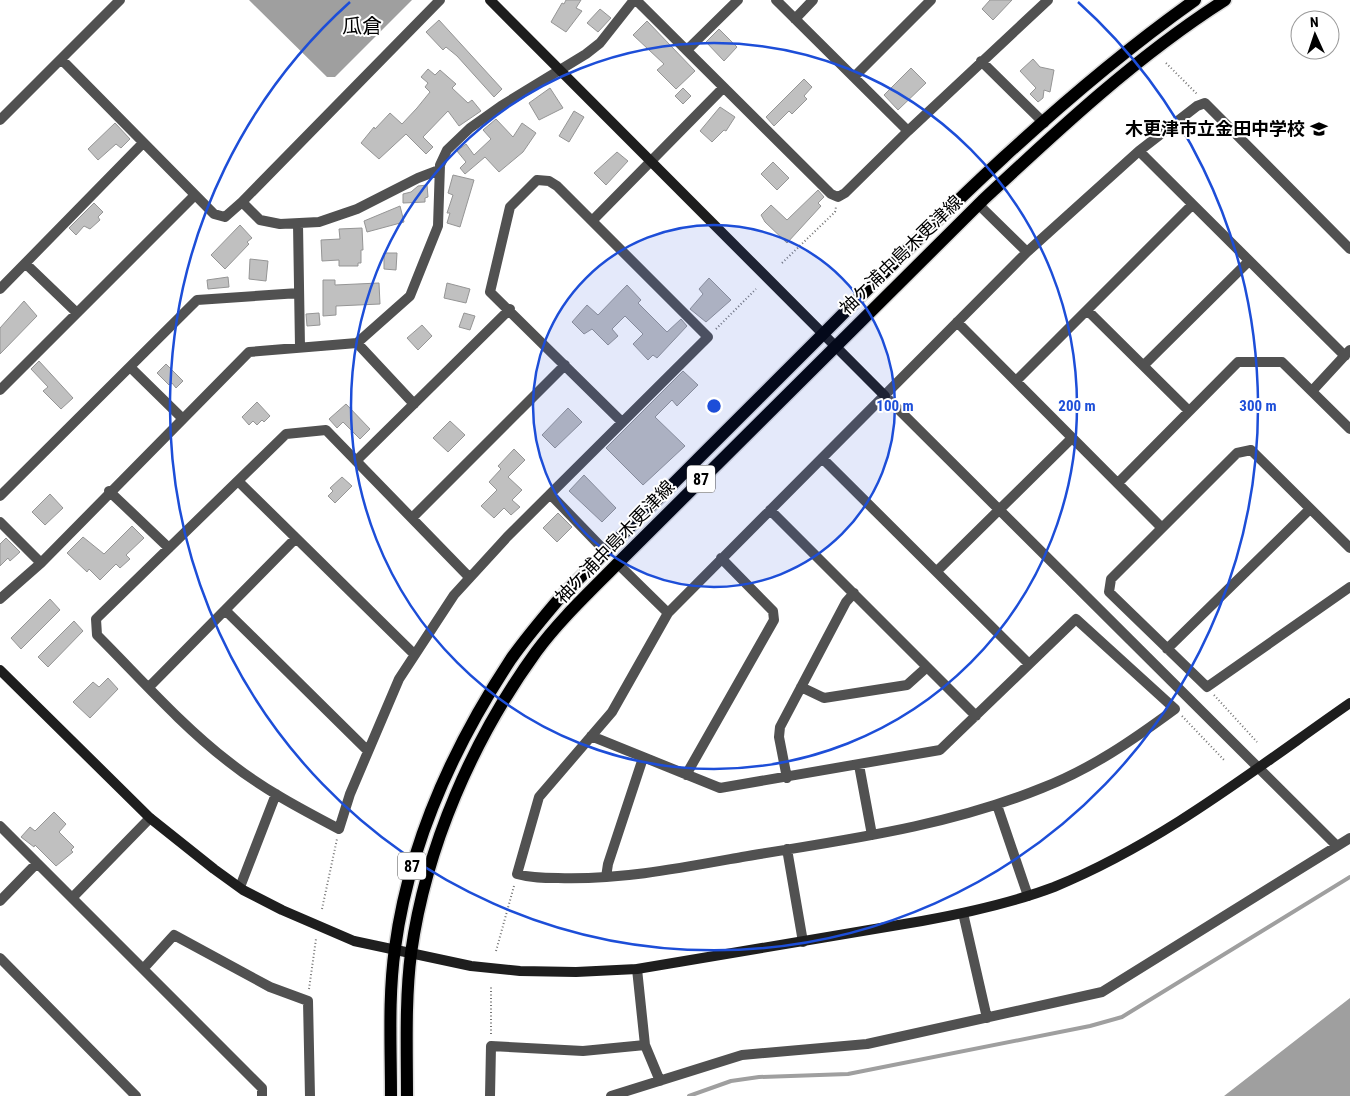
<svg xmlns="http://www.w3.org/2000/svg" width="1350" height="1096" viewBox="0 0 1350 1096" font-family="'Roboto Condensed','Noto Sans JP',sans-serif">
<style>
.water{fill:#9f9f9f}
.lines{fill:none;stroke-linecap:round;stroke-linejoin:round}
.stream{stroke:#9f9f9f;stroke-width:4}
.building{fill:#c0c0c0;stroke:#959595}
.primary-casing{stroke:#dbdbdb;stroke-width:15}
.path{stroke:#737373;stroke-width:2;stroke-dasharray:1 2.5;stroke-linecap:butt}
.street{stroke:#515151;stroke-width:10}
.secondary{stroke:#1e1e1e;stroke-width:10}
.primary{stroke:#000;stroke-width:12}
.ring{fill:none;stroke:#1d4ed8;stroke-width:2.5}
.labels{text-anchor:middle;stroke-width:4;stroke-linejoin:round;paint-order:stroke}
.shield{fill:#fff;stroke:#4c4c4c;stroke-width:1}
.shield-label{font-size:16px;font-weight:bold;fill:#000}
.poi-label{font-size:18px;font-weight:bold;fill:#000;stroke:#fff;text-anchor:end}
.street-label{font-size:18px;fill:#000;stroke:#fff}
.quarter-label{font-size:20px;fill:#000;stroke:#fff}
.centre{fill:#1d4ed8;stroke:#fff;stroke-width:2.5}
.ring-label{font-size:15px;text-anchor:middle;font-weight:bold;fill:#1d4ed8;stroke:#fff;stroke-width:4;stroke-linejoin:round;paint-order:stroke}
</style>
<rect width="100%" height="100%" fill="#fff"/>
<path class="water" d="M 249,0 L 412,0 L 335,77 L 327,77 Z
M 1350,998 L 1350,1096 L 1224,1096 Z"/>
<g class="lines">
<path class="stream" d="M 689,1096 L 731,1081 L 759,1077 L 848,1074 L 1090,1026 L 1122,1017 L 1350,877"/>
</g>
<path class="building" d="M 566,0 L 581,0 L 576,8 L 582,11 L 566,32 L 551,22 L 562,3 L 564,4 Z
M 990,0 L 1012,0 L 993,20 L 982,9 Z
M 600,9 L 611,18 L 598,32 L 587,23 Z
M 439,20 L 502,89 L 494,97 L 457,56 L 446,47 L 443,50 L 426,32 Z
M 647,21 L 695,71 L 676,89 L 657,70 L 664,64 L 633,35 Z
M 719,29 L 737,47 L 724,61 L 706,42 Z
M 1033,59 L 1040,67 L 1054,70 L 1050,92 L 1044,90 L 1043,98 L 1038,102 L 1030,94 L 1036,88 L 1020,71 Z
M 911,68 L 926,83 L 898,110 L 884,95 Z
M 428,69 L 435,75 L 440,70 L 456,84 L 452,88 L 468,103 L 472,100 L 481,111 L 459,126 L 448,111 L 423,137 L 433,147 L 426,154 L 406,134 L 379,159 L 361,143 L 374,127 L 375,129 L 390,113 L 402,124 L 417,108 L 430,92 L 425,87 L 428,83 L 421,77 Z
M 804,79 L 812,87 L 804,96 L 807,99 L 792,114 L 789,111 L 774,126 L 766,117 Z
M 550,88 L 563,108 L 539,120 L 529,103 Z
M 683,88 L 691,96 L 683,104 L 675,96 Z
M 720,107 L 735,117 L 726,131 L 724,130 L 712,142 L 700,131 Z
M 574,111 L 584,117 L 569,142 L 559,136 Z
M 496,119 L 513,137 L 522,123 L 536,133 L 523,152 L 499,172 L 485,157 L 465,174 L 460,168 L 466,162 L 457,151 L 466,144 L 474,155 L 491,139 L 483,130 Z
M 115,123 L 130,139 L 121,148 L 116,144 L 98,160 L 88,149 Z
M 617,152 L 628,161 L 606,185 L 594,173 Z
M 773,162 L 789,178 L 777,190 L 761,174 Z
M 453,175 L 474,180 L 460,227 L 447,223 L 450,213 L 447,213 L 453,195 L 448,193 Z
M 427,185 L 428,197 L 425,198 L 425,202 L 403,203 L 403,194 L 411,192 L 418,186 Z
M 818,190 L 824,197 L 818,203 L 821,206 L 787,243 L 765,222 L 761,215 L 771,205 L 787,220 Z
M 94,203 L 103,212 L 98,217 L 100,220 L 90,229 L 84,226 L 76,235 L 69,228 Z
M 400,206 L 404,222 L 367,232 L 364,221 Z
M 240,225 L 252,238 L 247,242 L 249,244 L 225,269 L 211,255 Z
M 362,228 L 363,250 L 361,250 L 361,263 L 358,263 L 358,266 L 339,266 L 339,260 L 322,261 L 321,240 L 340,239 L 339,229 Z
M 384,253 L 397,253 L 396,270 L 384,269 Z
M 250,259 L 268,261 L 266,281 L 249,279 Z
M 228,277 L 229,287 L 208,289 L 207,280 Z
M 709,278 L 731,300 L 706,322 L 690,309 L 703,294 L 699,289 Z
M 323,280 L 335,280 L 335,285 L 379,283 L 380,304 L 336,306 L 336,315 L 323,316 Z
M 447,283 L 470,289 L 466,303 L 444,298 Z
M 627,285 L 641,300 L 638,303 L 667,332 L 681,319 L 687,326 L 657,358 L 653,355 L 648,360 L 633,344 L 643,334 L 625,316 L 612,329 L 618,336 L 608,345 L 592,329 L 584,334 L 572,322 L 587,305 L 598,315 Z
M 24,301 L 37,316 L 0,354 L 0,328 Z
M 319,313 L 320,325 L 307,326 L 306,314 Z
M 464,313 L 475,316 L 470,330 L 459,327 Z
M 422,325 L 432,336 L 418,350 L 407,338 Z
M 39,361 L 73,398 L 61,409 L 43,391 L 48,387 L 31,369 Z
M 166,364 L 183,381 L 176,388 L 172,383 L 169,385 L 157,373 Z
M 683,371 L 698,385 L 677,406 L 672,400 L 655,417 L 685,446 L 643,485 L 606,448 Z
M 257,402 L 270,416 L 264,422 L 262,420 L 257,425 L 253,421 L 249,425 L 242,417 Z
M 346,404 L 370,429 L 360,439 L 343,422 L 337,428 L 329,419 Z
M 568,408 L 582,422 L 555,448 L 542,435 Z
M 450,421 L 465,435 L 448,452 L 433,438 Z
M 514,449 L 525,460 L 508,477 L 522,490 L 512,500 L 520,507 L 511,515 L 504,508 L 494,518 L 481,506 L 497,490 L 489,482 L 501,469 L 498,466 Z
M 584,475 L 616,508 L 602,522 L 569,491 Z
M 342,477 L 352,486 L 335,503 L 328,496 L 333,491 L 330,488 Z
M 50,494 L 63,508 L 45,525 L 32,512 Z
M 558,513 L 572,527 L 557,542 L 543,528 Z
M 132,526 L 144,538 L 126,555 L 130,559 L 120,568 L 116,564 L 100,580 L 89,569 L 87,572 L 67,553 L 83,537 L 104,554 Z
M 6,538 L 20,552 L 10,561 L 8,558 L 0,566 L 0,544 Z
M 50,599 L 60,610 L 21,649 L 11,638 Z
M 74,621 L 83,631 L 48,667 L 38,657 Z
M 108,678 L 118,689 L 90,718 L 73,702 L 93,682 L 99,687 Z
M 54,812 L 66,824 L 59,832 L 74,847 L 71,850 L 73,852 L 56,866 L 35,845 L 34,847 L 21,837 L 30,827 L 35,831 Z"/>
<g class="lines">
<g class="primary-casing">
<path id="primary" d="M 391,1096 C 391,1047 388,997 395,948 C 409,843 453,747 511,659 C 525,639 542,619 558,600 C 646,510 736,421 825,332 C 941,215 1061,95 1195,0
M 407,1096 C 407,1049 405,1000 411,953 C 426,846 473,739 536,652 C 561,618 594,588 623,558 L 983,200 C 1059,129 1137,56 1225,0"/>
</g>
<path class="path" d="M 1166,63 L 1197,94
M 782,263 L 835,212 L 836,207
M 716,329 L 756,289
M 1214,695 L 1257,742
M 1182,716 L 1225,761
M 322,909 L 337,839
M 496,951 L 514,886
M 309,989 L 316,939
M 491,1034 L 491,987"/>
<path class="street" d="M 636,0 L 831,194 L 838,197 L 845,193 L 908,131 L 1048,0
M 776,0 L 908,131
M 795,19 L 813,0
M 687,50 L 738,0
M 61,59 L 214,214 L 225,217 L 242,202 L 260,220 L 280,224 L 319,222 L 357,209 L 418,178 L 439,170
M 981,61 L 1044,123
M 854,77 L 931,0
M 0,120 L 120,0
M 1139,151 L 1345,356
M 242,202 L 440,0
M 978,204 L 1027,252
M 592,221 L 723,88
M 298,224 L 300,347
M 26,264 L 77,313
M 0,289 L 143,143
M 1088,311 L 1189,411
M 957,322 L 1162,528
M 357,343 L 414,404
M 1144,365 L 1249,261
M 130,367 L 182,418
M 1016,381 L 1192,205
M 0,390 L 195,195
M 1312,391 L 1350,350
M 885,396 L 1337,846
M 822,458 L 1028,663
M 356,461 L 510,309
M 238,481 L 414,654
M 1118,483 L 1238,362 L 1282,362 L 1350,429
M 109,491 L 169,548
M 550,494 L 605,551
M 0,496 L 197,300 L 299,293
M 770,510 L 976,716
M 412,518 L 565,365
M 0,522 L 41,563
M 1350,548 L 1251,450 L 1237,453 L 1111,579 L 1109,592 L 1207,687 L 1350,587
M 618,564 L 668,613
M 937,571 L 1072,438
M 469,577 L 326,430 L 286,434 L 96,619 L 97,635 C 140,678 181,725 229,762 C 263,789 301,809 339,829 L 350,794 L 399,679 L 454,595 L 507,537 L 708,337 L 557,186 L 549,181 L 537,180 L 510,207 L 490,292 L 622,422
M 0,599 L 41,563 L 249,352 L 357,343 L 410,296 L 438,226 L 440,165 L 447,150 L 470,128 L 501,106 L 586,54 L 600,43 L 634,0
M 225,610 L 368,751
M 1167,649 L 1310,509
M 149,687 L 295,539
M 801,687 L 824,698 L 907,685 L 927,667
M 591,736 L 720,788 L 940,750 L 1076,619 L 1175,709 C 1133,740 1091,769 1042,788 C 946,827 843,840 742,857 C 681,868 620,880 558,878 C 544,878 531,878 517,874 L 539,797 L 612,712 L 668,613 L 1027,252 L 1139,151 L 1197,106 L 1205,103 L 1350,249
M 859,765 L 872,835
M 686,775 L 774,620 L 773,611 L 721,558
M 787,778 L 779,737 L 780,727 L 846,602 L 854,593
M 997,805 L 1028,896
M 0,826 L 262,1088 L 262,1096
M 787,849 L 803,942
M 606,877 L 608,864 L 643,758
M 240,887 L 276,794
M 72,898 L 150,818
M 0,901 L 37,863
M 963,913 L 987,1018
M 0,958 L 136,1096
M 143,969 L 174,935 L 270,987 L 308,1001 L 310,1096
M 637,969 L 645,1045 L 660,1081
M 490,1096 L 491,1046 L 583,1051 L 645,1045
M 611,1096 L 742,1055 L 867,1044 L 1102,992 L 1350,838"/>
<path class="secondary" d="M 490,0 L 885,396
M 0,670 L 150,818 L 214,869 L 243,890 L 282,910 L 354,941 L 471,966 L 520,971 L 576,972 L 637,969 L 922,921 C 966,913 1012,903 1054,887 C 1162,843 1255,769 1350,703"/>
<use href="#primary" class="primary"/>
</g>
<circle cx="714" cy="406" r="181" fill="#1d4ed8" fill-opacity=".12"/>
<g class="ring">
<circle cx="714" cy="406" r="181"/>
<circle cx="714" cy="406" r="363"/>
<path d="M1078 2A544 544 0 1 1 350 2"/>
</g>
<defs>
<g id="school-bare" transform="scale(1.35)"><path d="M0-5L7-2L0 1L-7-2ZM-4 1L0 2.5L4 1V4Q0 6-4 4Z" fill="#000" stroke="#fff" stroke-width="2.5" paint-order="stroke"/></g>
</defs>
<g fill-rule="evenodd">
<use href="#school-bare" x="1319" y="129"/>
</g>
<g class="labels">
<g class="shield">
<rect x="687" y="465.5" width="28" height="27" rx="4"/>
<rect x="398" y="852.5" width="28" height="27" rx="4"/>
</g>
<g class="shield-label">
<text x="701" y="485">87</text>
<text x="412" y="872">87</text>
</g>
<g class="poi-label">
<text x="1305" y="135">木更津市立金田中学校</text>
</g>
<g class="street-label">
<text transform="translate(901 255) rotate(-44)" y="6">袖ケ浦中島木更津線</text>
<text transform="translate(615 542) rotate(-46)" y="6">袖ケ浦中島木更津線</text>
</g>
<g class="quarter-label">
<text x="362" y="33">瓜倉</text>
</g>
</g>
<circle cx="714" cy="406" r="8" class="centre"/>
<g class="ring-label">
<text x="895" y="411">100 m</text>
<text x="1077" y="411">200 m</text>
<text x="1258" y="411">300 m</text>
</g>
<g transform="translate(1315 35) rotate(357)"><circle r="24" fill="#ffffff" stroke="#999999"/>
<path d="M0-4L9 19L0 12L-9 19Z" fill="#000000"/>
<text y="-8" font-size="14" font-weight="bold" text-anchor="middle" fill="#000000">N</text>
</g>
</svg>
